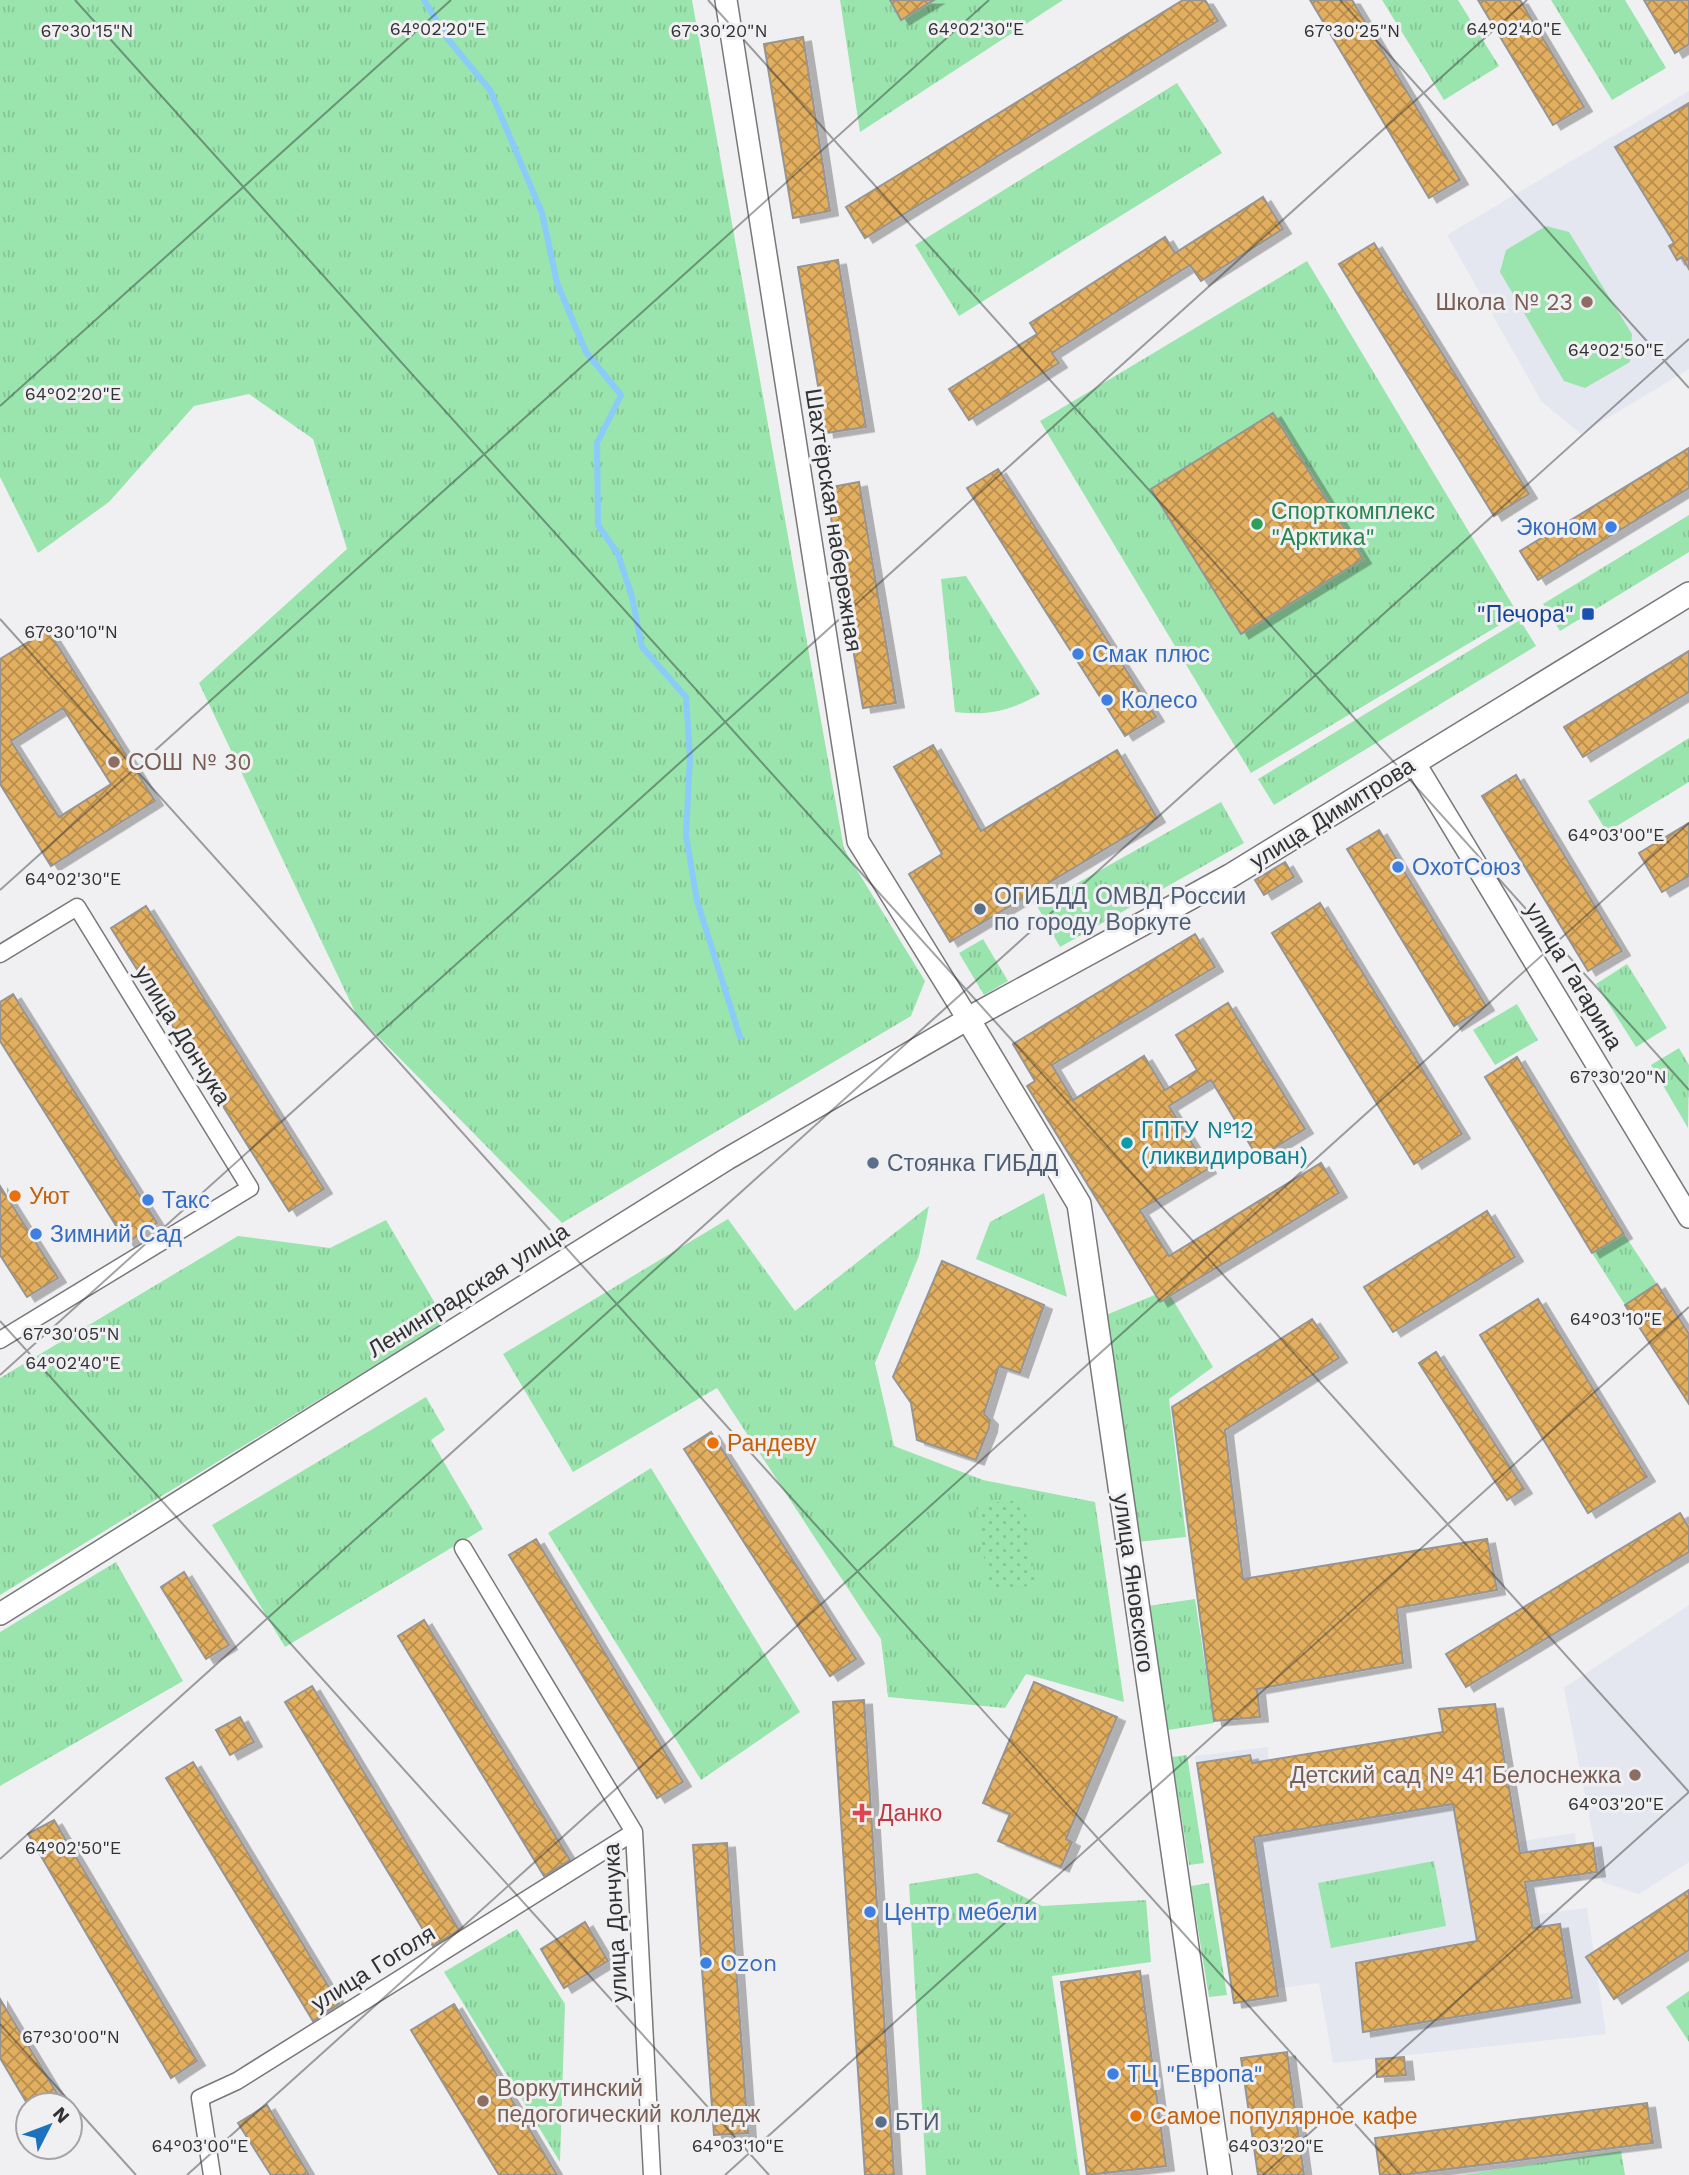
<svg xmlns="http://www.w3.org/2000/svg" width="1689" height="2175" viewBox="0 0 1689 2175" font-family="'Work Sans',sans-serif">
<style>
.built{fill:#e4e6f0}
.grass{fill:url(#grass-tufts)}
.park{fill:url(#park-dots)}
.garden{fill:#9ae4ad}
.lines{fill:none;stroke-linecap:round;stroke-linejoin:round}
.stream{stroke:#8bcbf9;stroke-width:6}
.building{fill:url(#building-cross-hatch);stroke:#969593;stroke-width:2;fill-rule:evenodd;filter:url(#shadow)}
.minor-casing{stroke:#78787b;stroke-width:19}
.tertiary-casing{stroke:#78787b;stroke-width:24}
.secondary-casing{stroke:#78787b;stroke-width:26}
.minor{stroke:#fff;stroke-width:16}
.tertiary{stroke:#fff;stroke-width:21}
.secondary{stroke:#fff;stroke-width:23}
.ticks{fill:none;stroke:#313233;stroke-width:2;stroke-opacity:0.45}
.education-dot{fill:#8d6e63;stroke:#f0f0f3;stroke-width:2.5}
.leisure-dot{fill:#2e9e5b;stroke:#f0f0f3;stroke-width:2.5}
.shop-dot{fill:#3f7fe0;stroke:#f0f0f3;stroke-width:2.5}
.transit-dot{fill:#1a4fb4;stroke:#f0f0f3;stroke-width:2.5}
.service-dot{fill:#5c6f8a;stroke:#f0f0f3;stroke-width:2.5}
.culture-dot{fill:#0f9aa8;stroke:#f0f0f3;stroke-width:2.5}
.food-dot{fill:#e8710a;stroke:#f0f0f3;stroke-width:2.5}
.health-dot{fill:#e0444e;stroke:#f0f0f3;stroke-width:2.5}
.labels{text-anchor:middle;stroke-width:6;stroke-linejoin:round;paint-order:stroke}
.education-label{font-size:23px;fill:#785e54;stroke:#f0f0f3;text-anchor:end}
.leisure-label{font-size:23px;fill:#27864d;stroke:#f0f0f3;text-anchor:start}
.street-label{font-size:23px;fill:#313233;stroke:#f0f0f3}
.shop-label{font-size:23px;fill:#366cbe;stroke:#f0f0f3;text-anchor:start}
.transit-label{font-size:23px;fill:#164399;stroke:#f0f0f3;text-anchor:end}
.service-label{font-size:23px;fill:#4e5e75;stroke:#f0f0f3;text-anchor:start}
.culture-label{font-size:23px;fill:#0d838f;stroke:#f0f0f3;text-anchor:start}
.food-label{font-size:23px;fill:#c56008;stroke:#f0f0f3;text-anchor:start}
.health-label{font-size:23px;fill:#be3a42;stroke:#f0f0f3;text-anchor:start}
.ticks-label{font-size:18px;text-anchor:middle;fill:#313233;stroke:#f0f0f3;stroke-width:6;stroke-linejoin:round;paint-order:stroke}
</style>
<defs>
<pattern id="grass-tufts" width="24" height="20" patternUnits="userSpaceOnUse" patternTransform="scale(1.75)"><rect width="24" height="20" fill="#9ae4ad"/><path d="M3 7l-1-3M5 7V3M7 7l1-3M15 17l-1-3M17 17v-4M19 17l1-3" fill="none" stroke="#85c495"/></pattern>
<pattern id="park-dots" width="8" height="8" patternUnits="userSpaceOnUse" patternTransform="scale(1.75)"><rect width="8" height="8" fill="#9ae4ad"/><path d="M2 2h.1M6 6h.1" fill="none" stroke="#85c495" stroke-width="1.8" stroke-linecap="round"/></pattern>
<pattern id="building-cross-hatch" width="8" height="8" patternUnits="userSpaceOnUse" patternTransform="scale(1.75)"><rect width="8" height="8" fill="#e2ae5e"/><path d="M0 0l8 8M0 8l8-8" fill="none" stroke="#b88e4e"/></pattern>
<filter id="shadow"><feDropShadow dx="8" dy="4.5" stdDeviation="0" flood-color="#0004"/></filter>
</defs>
<rect width="100%" height="100%" fill="#f0f0f3"/>
<path class="built" d="M 1689,91 L 1689,369 L 1581,434 L 1542,402 L 1447,235 Z
M 1689,1605 L 1689,1862 L 1639,1894 L 1602,1882 L 1564,1688 Z
M 1495,1703 L 1516,1842 L 1575,1833 L 1581,1881 L 1537,1888 L 1539,1914 L 1587,1908 L 1606,2034 L 1333,2063 L 1319,1983 L 1233,1994 L 1195,1756 L 1268,1747 L 1268,1760 L 1425,1735 L 1444,1740 L 1445,1710 Z"/>
<path class="grass" d="M 0,0 L 692,0 L 844,849 L 925,981 L 911,1016 L 562,1223 L 356,1014 L 199,683 L 347,549 L 313,439 L 249,394 L 194,406 L 109,502 L 38,553 L 0,477 Z
M 840,0 L 1063,0 L 860,132 Z
M 1382,0 L 1458,0 L 1499,66 L 1444,100 Z
M 1551,0 L 1625,0 L 1666,68 L 1612,100 Z
M 1177,83 L 1222,153 L 959,316 L 915,245 Z
M 1307,261 L 1518,614 L 1251,773 L 1040,421 Z
M 1689,515 L 1689,552 L 1560,631 L 1543,604 Z
M 966,576 L 1040,694 C 1009,711 990,716 955,712 L 941,579 Z
M 1520,620 L 1536,646 L 1274,805 L 1258,779 Z
M 1689,738 L 1689,782 L 1607,832 L 1588,801 Z
M 1221,802 L 1244,843 L 1060,947 L 1037,906 Z
M 983,939 L 1008,981 L 984,995 L 959,953 Z
M 1627,964 L 1667,1028 L 1636,1047 L 1596,984 Z
M 1517,1004 L 1538,1040 L 1495,1065 L 1473,1030 Z
M 1679,1048 L 1689,1065 L 1688,1128 L 1651,1065 Z
M 1044,1193 L 1067,1297 L 976,1259 L 990,1222 Z
M 929,1206 L 919,1256 L 875,1363 L 894,1446 L 983,1480 L 1095,1502 L 1124,1702 L 1026,1674 L 1005,1708 L 888,1697 L 881,1639 L 717,1388 L 573,1472 L 503,1354 L 728,1219 L 795,1311 Z
M 386,1220 L 446,1322 L 0,1595 L 0,1378 L 238,1236 L 330,1248 Z
M 1624,1234 L 1657,1284 L 1625,1305 L 1592,1253 Z
M 1167,1290 L 1213,1367 L 1169,1399 L 1186,1537 L 1137,1542 L 1106,1315 Z
M 426,1397 L 445,1430 L 431,1440 L 483,1529 L 285,1647 L 212,1525 Z
M 651,1468 L 800,1712 L 701,1780 L 548,1533 Z
M 116,1562 L 183,1681 L 0,1786 L 0,1632 Z
M 1195,1599 L 1214,1723 L 1168,1730 L 1148,1606 Z
M 1187,1755 L 1204,1863 L 1189,1865 L 1172,1757 Z
M 1434,1861 L 1446,1926 L 1331,1948 L 1318,1883 Z
M 977,1873 L 1042,1906 L 1146,1900 L 1151,1962 L 1052,1976 L 1080,2175 L 926,2175 L 909,1884 Z
M 1209,1883 L 1227,1995 L 1209,1997 L 1191,1886 Z
M 517,1929 L 565,2004 L 560,2162 L 444,1972 Z
M 1689,1991 L 1689,2042 L 1666,2007 Z
M 1621,2151 L 1625,2175 L 1461,2175 Z"/>
<path class="park" d="M 1024,1500 L 1036,1585 L 989,1591 L 976,1504 Z"/>
<path class="garden" d="M 1546,226 L 1569,232 L 1632,334 L 1630,362 L 1585,388 L 1564,381 L 1500,272 L 1506,250 Z"/>
<g class="lines">
<path class="stream" d="M 424,0 L 447,38 L 490,90 L 542,213 L 557,283 L 586,352 L 621,395 L 597,443 L 598,525 L 618,554 L 632,597 L 642,647 L 686,697 L 690,757 L 686,835 L 697,901 L 740,1037"/>
</g>
<path class="building" d="M 890,0 L 934,0 L 901,20 Z
M 1183,0 L 1205,0 L 1218,21 L 865,238 L 846,207 Z
M 1310,0 L 1352,0 L 1460,180 L 1429,198 Z
M 1478,0 L 1520,0 L 1584,107 L 1553,125 Z
M 1644,0 L 1689,0 L 1689,44 L 1675,53 Z
M 803,37 L 830,211 L 793,218 L 764,44 Z
M 1689,103 L 1689,269 L 1682,257 L 1677,260 L 1669,246 L 1674,243 L 1615,147 Z
M 1263,197 L 1283,229 L 1201,281 L 1190,265 L 1052,353 L 1059,363 L 969,420 L 949,389 L 1037,334 L 1030,323 L 1165,237 L 1175,253 Z
M 1374,243 L 1529,494 L 1494,516 L 1339,264 Z
M 838,260 L 866,427 L 826,433 L 798,267 Z
M 1273,413 L 1363,559 L 1241,634 L 1151,489 Z
M 1689,448 L 1689,488 L 1538,580 L 1520,551 Z
M 998,469 L 1156,717 L 1125,736 L 967,488 Z
M 859,482 L 896,703 L 863,708 L 826,488 Z
M 48,630 L 155,801 L 51,866 L 0,784 L 0,659 ZM 63,708 L 111,784 L 59,817 L 11,741 Z
M 1689,651 L 1689,692 L 1583,757 L 1564,727 Z
M 933,745 L 981,831 L 1117,750 L 1157,818 L 950,942 L 909,874 L 942,854 L 894,767 Z
M 1516,775 L 1622,951 L 1588,971 L 1482,796 Z
M 1689,823 L 1689,876 L 1662,892 L 1639,853 Z
M 1379,830 L 1486,1006 L 1454,1026 L 1347,849 Z
M 1285,862 L 1294,877 L 1264,895 L 1255,880 Z
M 1320,903 L 1462,1134 L 1414,1164 L 1272,933 Z
M 146,906 L 324,1189 L 289,1211 L 111,928 Z
M 1195,934 L 1215,967 L 1052,1065 L 1073,1100 L 1144,1056 L 1165,1090 L 1197,1070 L 1176,1035 L 1228,1003 L 1305,1129 L 1258,1158 L 1211,1080 L 1169,1106 L 1208,1169 L 1140,1210 L 1169,1256 L 1321,1163 L 1339,1193 L 1160,1302 L 1027,1086 L 1035,1081 L 1013,1044 Z
M 13,994 L 157,1223 L 127,1243 L 0,1041 L 0,1002 Z
M 1517,1057 L 1624,1234 L 1592,1253 L 1485,1077 Z
M 0,1186 L 58,1278 L 27,1297 L 0,1255 Z
M 1487,1211 L 1515,1257 L 1393,1332 L 1364,1287 Z
M 942,1261 L 1044,1305 L 1020,1373 L 999,1366 L 984,1414 L 990,1420 L 989,1428 L 976,1460 L 917,1440 L 911,1403 L 893,1377 Z
M 1657,1284 L 1689,1334 L 1689,1404 L 1625,1305 Z
M 1538,1299 L 1647,1477 L 1588,1513 L 1480,1335 Z
M 1312,1319 L 1339,1358 L 1225,1430 L 1243,1579 L 1487,1539 L 1497,1590 L 1397,1608 L 1403,1663 L 1257,1689 L 1260,1717 L 1214,1721 L 1172,1407 Z
M 1436,1352 L 1524,1489 L 1507,1500 L 1419,1363 Z
M 711,1432 L 856,1659 L 830,1676 L 684,1449 Z
M 1680,1513 L 1689,1528 L 1689,1552 L 1466,1687 L 1446,1654 Z
M 536,1539 L 683,1782 L 657,1798 L 509,1555 Z
M 184,1572 L 229,1645 L 206,1659 L 161,1587 Z
M 424,1620 L 570,1860 L 544,1876 L 398,1636 Z
M 1034,1682 L 1117,1717 L 1066,1839 L 1072,1842 L 1061,1867 L 998,1841 L 1010,1814 L 983,1803 Z
M 312,1686 L 459,1930 L 433,1946 L 285,1702 Z
M 864,1700 L 894,2175 L 865,2175 L 833,1702 Z
M 1495,1704 L 1520,1853 L 1593,1843 L 1597,1872 L 1525,1882 L 1533,1928 L 1560,1924 L 1572,1998 L 1363,2032 L 1356,1963 L 1477,1941 L 1453,1804 L 1254,1837 L 1278,1996 L 1234,2003 L 1197,1763 L 1250,1755 L 1252,1763 L 1443,1732 L 1439,1709 Z
M 240,1717 L 254,1742 L 230,1755 L 216,1730 Z
M 193,1762 L 339,2004 L 313,2021 L 166,1778 Z
M 54,1820 L 197,2061 L 171,2078 L 28,1834 Z
M 727,1843 L 748,2133 L 714,2135 L 693,1845 Z
M 1689,1890 L 1689,1950 L 1614,1999 L 1586,1957 Z
M 585,1922 L 608,1961 L 564,1988 L 541,1949 Z
M 1140,1971 L 1166,2166 L 1087,2175 L 1061,1982 Z
M 0,1999 L 64,2105 L 28,2105 L 0,2058 Z
M 454,2004 L 557,2175 L 499,2175 L 411,2030 Z
M 1287,2052 L 1304,2175 L 1258,2175 L 1241,2058 Z
M 1404,2057 L 1406,2075 L 1377,2077 L 1376,2059 Z
M 1647,2103 L 1653,2143 L 1402,2175 L 1380,2175 L 1375,2138 Z
M 267,2105 L 309,2175 L 271,2175 L 238,2123 Z"/>
<g class="lines">
<g class="minor-casing">
<path id="minor" d="M 0,954 L 77,907 L 250,1188 L 0,1340
M 463,1548 L 634,1832 L 652,2175
M 212,2175 L 200,2098 L 237,2081 L 634,1832"/>
</g>
<g class="tertiary-casing">
<path id="tertiary" d="M 1414,762 L 1689,1217
M 0,1614 L 727,1159 L 968,1019 L 858,841 L 726,0"/>
</g>
<g class="secondary-casing">
<path id="secondary" d="M 1220,2175 L 1079,1204 L 968,1019 L 1230,876 L 1689,594"/>
</g>
<use href="#minor" class="minor"/>
<use href="#tertiary" class="tertiary"/>
<use href="#secondary" class="secondary"/>
</g>
<path class="ticks" d="M 75,0 L 1689,1792M 708,0 L 1689,1090M 1340,0 L 1689,388M 0,406 L 451,0M 0,619 L 1401,2175M 0,890 L 989,0M 0,1321 L 769,2175M 0,1375 L 1527,0M 0,1859 L 1689,339M 0,2024 L 136,2175M 187,2175 L 1689,823M 725,2175 L 1689,1307M 1263,2175 L 1689,1792"/>
<g class="education-dot">
<circle cx="1587" cy="302" r="7"/>
<circle cx="114" cy="762" r="7"/>
<circle cx="1635" cy="1775" r="7"/>
<circle cx="483" cy="2101" r="7"/>
</g>
<circle class="leisure-dot" cx="1257" cy="524" r="7"/>
<g class="shop-dot">
<circle cx="1611" cy="527" r="7"/>
<circle cx="1078" cy="654" r="7"/>
<circle cx="1107" cy="700" r="7"/>
<circle cx="1398" cy="867" r="7"/>
<circle cx="148" cy="1200" r="7"/>
<circle cx="36" cy="1234" r="7"/>
<circle cx="870" cy="1912" r="7"/>
<circle cx="706" cy="1963" r="7"/>
<circle cx="1113" cy="2074" r="7"/>
</g>
<rect class="transit-dot" x="1581" y="607" width="14" height="14" rx="3.5"/>
<g class="service-dot">
<circle cx="980" cy="909" r="7"/>
<circle cx="873" cy="1163" r="7"/>
<circle cx="881" cy="2122" r="7"/>
</g>
<circle class="culture-dot" cx="1127" cy="1143" r="7"/>
<g class="food-dot">
<circle cx="15" cy="1196" r="7"/>
<circle cx="713" cy="1443" r="7"/>
<circle cx="1136" cy="2116" r="7"/>
</g>
<path class="health-dot" d="M858.5 1802.5h7v7h7v7h-7v7h-7v-7h-7v-7h7z"/>
<g class="labels">
<g class="education-label">
<text x="1573" y="310">Школа № 23</text>
<text x="128" y="770" text-anchor="start">СОШ № 30</text>
<text x="1621" y="1783">Детский сад № 41 Белоснежка</text>
<text x="497" y="2096" text-anchor="start">Воркутинский<tspan x="497" dy="26">педогогический колледж</tspan></text>
</g>
<g class="leisure-label">
<text x="1271" y="519">Спорткомплекс<tspan x="1271" dy="26">"Арктика"</tspan></text>
</g>
<g class="street-label">
<text transform="translate(834 520) rotate(81)" y="8">Шахтёрская набережная</text>
<text transform="translate(1332 813) rotate(-32)" y="8">улица Димитрова</text>
<text transform="translate(1574 976) rotate(59)" y="8">улица Гагарина</text>
<text transform="translate(183 1035) rotate(58)" y="8">улица Дончука</text>
<text transform="translate(468 1290) rotate(-32)" y="8">Ленинградская улица</text>
<text transform="translate(1134 1583) rotate(82)" y="8">улица Яновского</text>
<text transform="translate(615 1923) rotate(-93)" y="8">улица Дончука</text>
<text transform="translate(373 1968) rotate(-32)" y="8">улица Гоголя</text>
</g>
<g class="shop-label">
<text x="1597" y="535" text-anchor="end">Эконом</text>
<text x="1092" y="662">Смак плюс</text>
<text x="1121" y="708">Колесо</text>
<text x="1412" y="875">ОхотСоюз</text>
<text x="162" y="1208">Такс</text>
<text x="50" y="1242">Зимний Сад</text>
<text x="884" y="1920">Центр мебели</text>
<text x="720" y="1971">Ozon</text>
<text x="1127" y="2082">ТЦ "Европа"</text>
</g>
<g class="transit-label">
<text x="1574" y="622">"Печора"</text>
</g>
<g class="service-label">
<text x="994" y="904">ОГИБДД ОМВД России<tspan x="994" dy="26">по городу Воркуте</tspan></text>
<text x="887" y="1171">Стоянка ГИБДД</text>
<text x="895" y="2130">БТИ</text>
</g>
<g class="culture-label">
<text x="1141" y="1138">ГПТУ №12<tspan x="1141" dy="26">(ликвидирован)</tspan></text>
</g>
<g class="food-label">
<text x="29" y="1204">Уют</text>
<text x="727" y="1451">Рандеву</text>
<text x="1150" y="2124">Самое популярное кафе</text>
</g>
<g class="health-label">
<text x="878" y="1821">Данко</text>
</g>
</g>
<g class="ticks-label">
<text x="1514" y="35">64°02'40"E</text>
<text x="438" y="35">64°02'20"E</text>
<text x="976" y="35">64°02'30"E</text>
<text x="87" y="37">67°30'15"N</text>
<text x="719" y="37">67°30'20"N</text>
<text x="1352" y="37">67°30'25"N</text>
<text x="1616" y="356">64°02'50"E</text>
<text x="73" y="400">64°02'20"E</text>
<text x="71" y="638">67°30'10"N</text>
<text x="1616" y="841">64°03'00"E</text>
<text x="73" y="885">64°02'30"E</text>
<text x="1618" y="1083">67°30'20"N</text>
<text x="1616" y="1325">64°03'10"E</text>
<text x="71" y="1340">67°30'05"N</text>
<text x="73" y="1369">64°02'40"E</text>
<text x="1616" y="1810">64°03'20"E</text>
<text x="73" y="1854">64°02'50"E</text>
<text x="71" y="2043">67°30'00"N</text>
<text x="200" y="2152">64°03'00"E</text>
<text x="738" y="2152">64°03'10"E</text>
<text x="1276" y="2152">64°03'20"E</text>
</g>
<g transform="translate(49 2126) rotate(48)"><circle r="33" fill="#f0f0f3" stroke="#a4a4a6" stroke-width="2"/>
<path d="M0-5L12 26L0 18L-12 26Z" fill="#1c72bf"/>
<text y="-10" font-size="19" font-weight="bold" text-anchor="middle" fill="#313233">N</text>
</g>
</svg>
